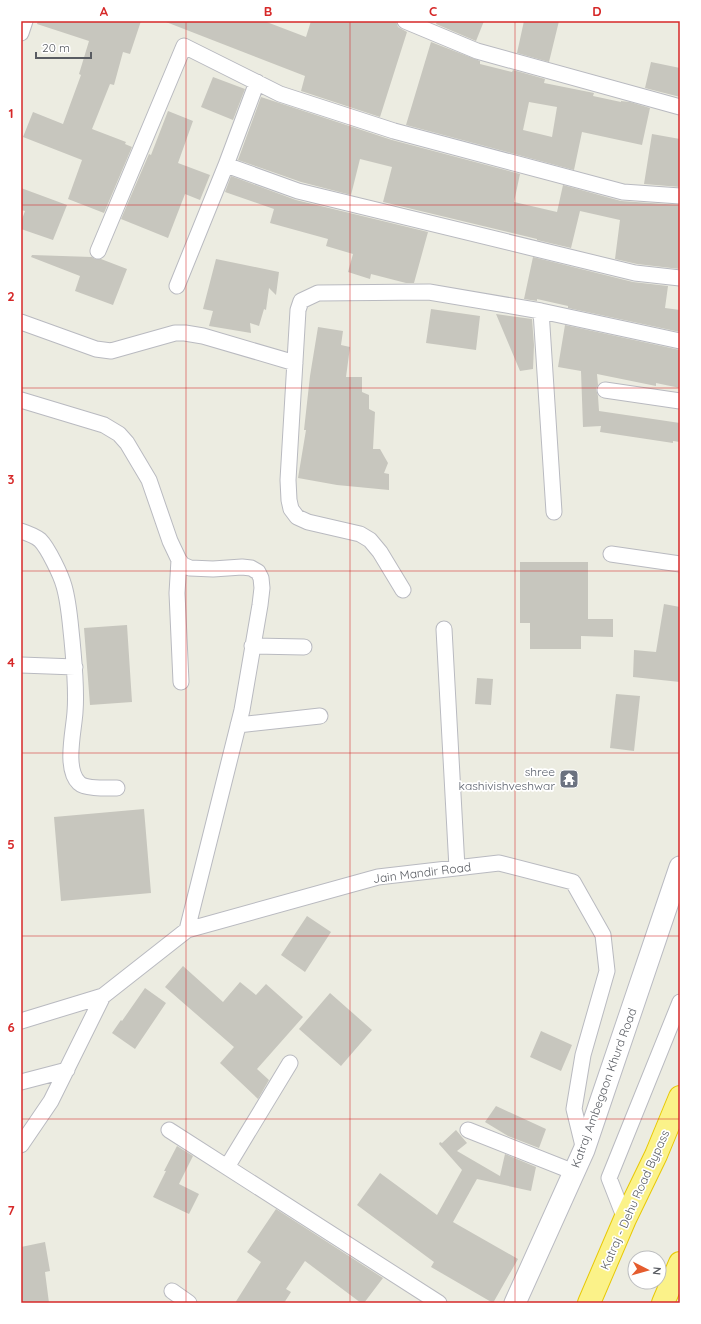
<svg xmlns="http://www.w3.org/2000/svg" width="701" height="1324" viewBox="0 0 701 1324" font-family="Quicksand,sans-serif">
<style>
.building{fill:#c7c6be;fill-rule:evenodd}
.lines{fill:none;stroke-linecap:round;stroke-linejoin:round}
.street-casing{stroke:#b9bac0;stroke-width:17}
.secondary-casing{stroke:#babbc2;stroke-width:23}
.highway-casing{stroke:#e8c905;stroke-width:24}
.street{stroke:#fff;stroke-width:15}
.secondary{stroke:#fff;stroke-width:21}
.highway{stroke:#fbf289;stroke-width:22}
.grid{fill:none;stroke:#d62828;stroke-width:1;stroke-opacity:0.55}
.labels{text-anchor:middle;stroke-width:3.5;stroke-linejoin:round;paint-order:stroke}
.worship-label{font-size:12px;fill:#5b616d;stroke:#fff;text-anchor:end}
.street-label{font-size:12px;fill:#595c62;stroke:#fff}
.neatline{fill:none;stroke:#d62828;stroke-width:1.5}
.grid-label{font-size:13px;text-anchor:middle;font-weight:bold;fill:#d62828}
</style>
<rect width="100%" height="100%" fill="#ecece1"/>
<path class="building" d="M 38,21 L 141,21 L 130,54 L 123,52 L 114,85 L 110,84 L 92,129 L 126,142 L 125,144 L 132,147 L 104,213 L 68,199 L 82,160 L 23,137 L 33,112 L 63,124 L 81,75 L 79,74 L 89,41 L 37,24 Z
M 166,21 L 264,21 L 306,37 L 311,21 L 396,21 L 398,27 L 407,32 L 380,117 L 301,91 L 305,76 L 166,22 Z
M 437,21 L 484,21 L 476,41 L 436,24 Z
M 524,21 L 559,21 L 549,62 L 517,53 Z
M 431,42 L 480,61 L 480,64 L 512,72 L 513,70 L 545,79 L 544,83 L 594,93 L 593,96 L 621,102 L 621,101 L 630,102 L 650,108 L 642,145 L 582,132 L 574,170 L 406,125 ZM 529,102 L 557,107 L 552,137 L 523,130 Z
M 651,62 L 680,68 L 680,97 L 645,88 Z
M 213,77 L 245,89 L 233,120 L 201,107 Z
M 261,97 L 392,140 L 520,174 L 514,202 L 557,212 L 563,185 L 621,201 L 680,205 L 680,269 L 637,264 L 615,259 L 620,220 L 580,211 L 571,248 L 537,240 L 537,239 L 383,202 L 392,167 L 360,159 L 351,195 L 301,182 L 238,160 Z
M 168,111 L 193,121 L 178,163 L 210,175 L 200,200 L 185,194 L 168,238 L 121,219 L 149,154 L 151,155 Z
M 652,134 L 680,139 L 680,187 L 644,184 Z
M 231,176 L 296,200 L 428,232 L 414,283 L 406,283 L 371,274 L 370,279 L 348,272 L 353,254 L 326,246 L 328,239 L 270,223 L 274,209 L 225,192 Z
M 21,188 L 67,205 L 53,240 L 21,229 L 21,222 L 25,211 L 21,210 Z
M 32,255 L 92,257 L 95,259 L 101,259 L 127,269 L 113,305 L 75,291 L 80,276 L 31,257 Z
M 533,257 L 633,282 L 668,286 L 665,308 L 680,310 L 680,332 L 568,308 L 568,306 L 537,299 L 537,301 L 524,299 Z
M 216,259 L 279,272 L 276,295 L 269,288 L 266,310 L 264,309 L 259,326 L 250,323 L 251,333 L 209,326 L 213,311 L 203,309 Z
M 431,309 L 480,316 L 476,350 L 426,343 Z
M 496,314 L 532,319 L 534,345 L 533,369 L 520,371 Z
M 565,325 L 680,350 L 680,388 L 656,383 L 656,386 L 597,374 L 598,385 L 596,389 L 598,396 L 599,411 L 680,423 L 680,442 L 673,441 L 673,443 L 600,432 L 601,426 L 583,427 L 581,371 L 558,367 Z
M 318,327 L 343,331 L 341,345 L 350,347 L 346,377 L 362,377 L 362,392 L 369,395 L 369,409 L 375,412 L 373,449 L 380,449 L 388,463 L 384,473 L 389,474 L 389,490 L 337,485 L 298,478 L 306,430 L 304,430 L 310,376 Z
M 520,562 L 588,562 L 588,619 L 613,619 L 613,637 L 581,636 L 581,649 L 530,649 L 530,623 L 520,623 Z
M 664,604 L 680,607 L 680,682 L 633,677 L 634,650 L 656,652 Z
M 127,625 L 132,702 L 90,705 L 84,628 Z
M 477,678 L 493,679 L 491,705 L 475,704 Z
M 616,694 L 640,696 L 634,751 L 610,748 Z
M 144,809 L 151,893 L 61,901 L 54,817 Z
M 307,916 L 331,932 L 305,972 L 281,955 Z
M 183,966 L 223,1002 L 240,982 L 256,995 L 266,984 L 303,1017 L 257,1069 L 269,1080 L 258,1099 L 220,1063 L 234,1047 L 165,987 Z
M 145,988 L 166,1003 L 135,1049 L 112,1033 L 121,1020 L 122,1021 Z
M 330,993 L 372,1030 L 341,1066 L 299,1029 Z
M 541,1031 L 572,1045 L 561,1071 L 530,1057 Z
M 496,1106 L 546,1129 L 539,1148 L 508,1136 L 485,1122 Z
M 456,1130 L 467,1143 L 457,1151 L 500,1176 L 505,1154 L 536,1167 L 531,1191 L 477,1179 L 453,1222 L 518,1259 L 493,1303 L 431,1267 L 434,1262 L 357,1205 L 380,1173 L 437,1215 L 462,1170 L 439,1144 L 440,1142 L 442,1143 Z
M 177,1146 L 193,1156 L 179,1184 L 199,1194 L 189,1214 L 153,1197 L 166,1171 L 164,1171 Z
M 276,1209 L 383,1278 L 364,1303 L 361,1303 L 305,1261 L 286,1289 L 291,1292 L 284,1303 L 235,1303 L 261,1262 L 247,1252 Z
M 45,1242 L 50,1271 L 45,1272 L 49,1303 L 21,1303 L 21,1247 Z"/>
<g class="lines">
<g class="street-casing">
<path id="street" d="M 405,21 L 477,51 L 680,107
M 21,33 L 25,21
M 257,82 L 226,165 L 298,191 L 635,273 L 680,278
M 98,251 L 184,46 L 280,94 L 394,131 L 623,192 L 680,196
M 177,286 L 226,165
M 541,311 L 554,512
M 21,322 L 96,349 L 111,351 L 175,333 L 185,333 L 203,336 L 295,363
M 605,390 L 680,401
M 21,400 L 104,425 L 119,434 L 127,443 L 149,480 L 170,541 L 179,560 L 183,565 L 190,568 L 213,569 L 242,567 L 251,568 L 258,572 L 261,578 L 262,588 L 260,605 L 242,710 L 187,930
M 21,531 C 27,533 35,536 40,540 C 48,548 61,575 64,586 C 69,603 70,622 72,640 C 74,663 77,688 75,712 C 74,730 64,769 79,783 C 85,789 108,788 117,788
M 611,554 L 680,564
M 179,560 L 177,593 L 181,682
M 403,590 L 380,552 L 370,540 L 360,534 L 308,522 L 297,517 L 291,509 L 289,500 L 288,480 L 298,310 L 301,301 L 318,293 L 429,292 L 541,311 L 680,341
M 444,629 L 457,868
M 252,646 L 304,647
M 21,665 L 75,667
M 238,725 L 320,716
M 21,1021 L 103,996 L 187,930 L 378,877 L 499,863 L 573,882 L 603,935 L 607,971 L 583,1055 L 574,1109 L 584,1150
M 21,1082 L 67,1070
M 169,1130 L 439,1303
M 468,1130 L 574,1172
M 21,1145 L 51,1101 L 103,996
M 227,1167 L 290,1063
M 625,1219 L 609,1178 L 680,1002
M 172,1291 L 189,1303"/>
</g>
<g class="secondary-casing">
<path id="secondary" d="M 515,1303 L 584,1150 L 680,867"/>
</g>
<g class="highway-casing">
<path id="highway" d="M 589,1303 L 625,1219 L 656,1155 L 680,1097
M 663,1303 L 680,1263"/>
</g>
<use href="#street" class="street"/>
<use href="#secondary" class="secondary"/>
<use href="#highway" class="highway"/>
</g>
<path class="grid" d="M 186,21 L 186,1303M 350,21 L 350,1303M 515,21 L 515,1303M 21,205 L 680,205M 21,388 L 680,388M 21,571 L 680,571M 21,753 L 680,753M 21,936 L 680,936M 21,1119 L 680,1119"/>
<defs>
<g id="temple-square" transform="scale(1)"><rect x="-9" y="-9" width="18" height="18" rx="4" fill="#6b7280" stroke="#fff"/><path d="M0-6L5-2H3V0L6.5 2.5H4V6H1.5V3h-3V6H-4V2.5H-6.5L-3 0V-2H-5Z" fill="#fff"/></g>
</defs>
<g fill-rule="evenodd">
<use href="#temple-square" x="569" y="779"/>
</g>
<g class="labels">
<g class="worship-label">
<text x="555" y="776">shree<tspan x="555" dy="14">kashivishveshwar</tspan></text>
</g>
<g class="street-label">
<text transform="translate(422 873) rotate(-7)" y="4">Jain Mandir Road</text>
<text transform="translate(604 1088) rotate(-70)" y="4">Katraj Ambegaon Khurd Road</text>
<text transform="translate(635 1200) rotate(-66)" y="4">Katraj - Dehu Road Bypass</text>
</g>
</g>
<rect width="701" height="1324" fill="none" stroke="#ffffff" stroke-width="44"/>
<g transform="translate(647 1270) rotate(96)"><circle r="19" fill="#ffffff" stroke="#bdbec0"/>
<path d="M0-3L7 15L0 10L-7 15Z" fill="#e55c2e"/>
<text y="-6" font-size="11" font-weight="bold" text-anchor="middle" fill="#595c62">N</text>
</g>
<path d="M36 52v6h55v-6" fill="none" stroke="#595c62" stroke-width="2"/>
<text x="42" y="52" font-size="12" fill="#595c62" stroke="#ffffff" stroke-width="3" paint-order="stroke">20 m</text>
<rect x="22" y="22" width="657" height="1280" class="neatline"/>
<g class="grid-label">
<text x="104" y="16">A</text>
<text x="268" y="16">B</text>
<text x="433" y="16">C</text>
<text x="597" y="16">D</text>
<text x="11" y="118">1</text>
<text x="11" y="301">2</text>
<text x="11" y="484">3</text>
<text x="11" y="667">4</text>
<text x="11" y="849">5</text>
<text x="11" y="1032">6</text>
<text x="11" y="1215">7</text>
</g>
</svg>
